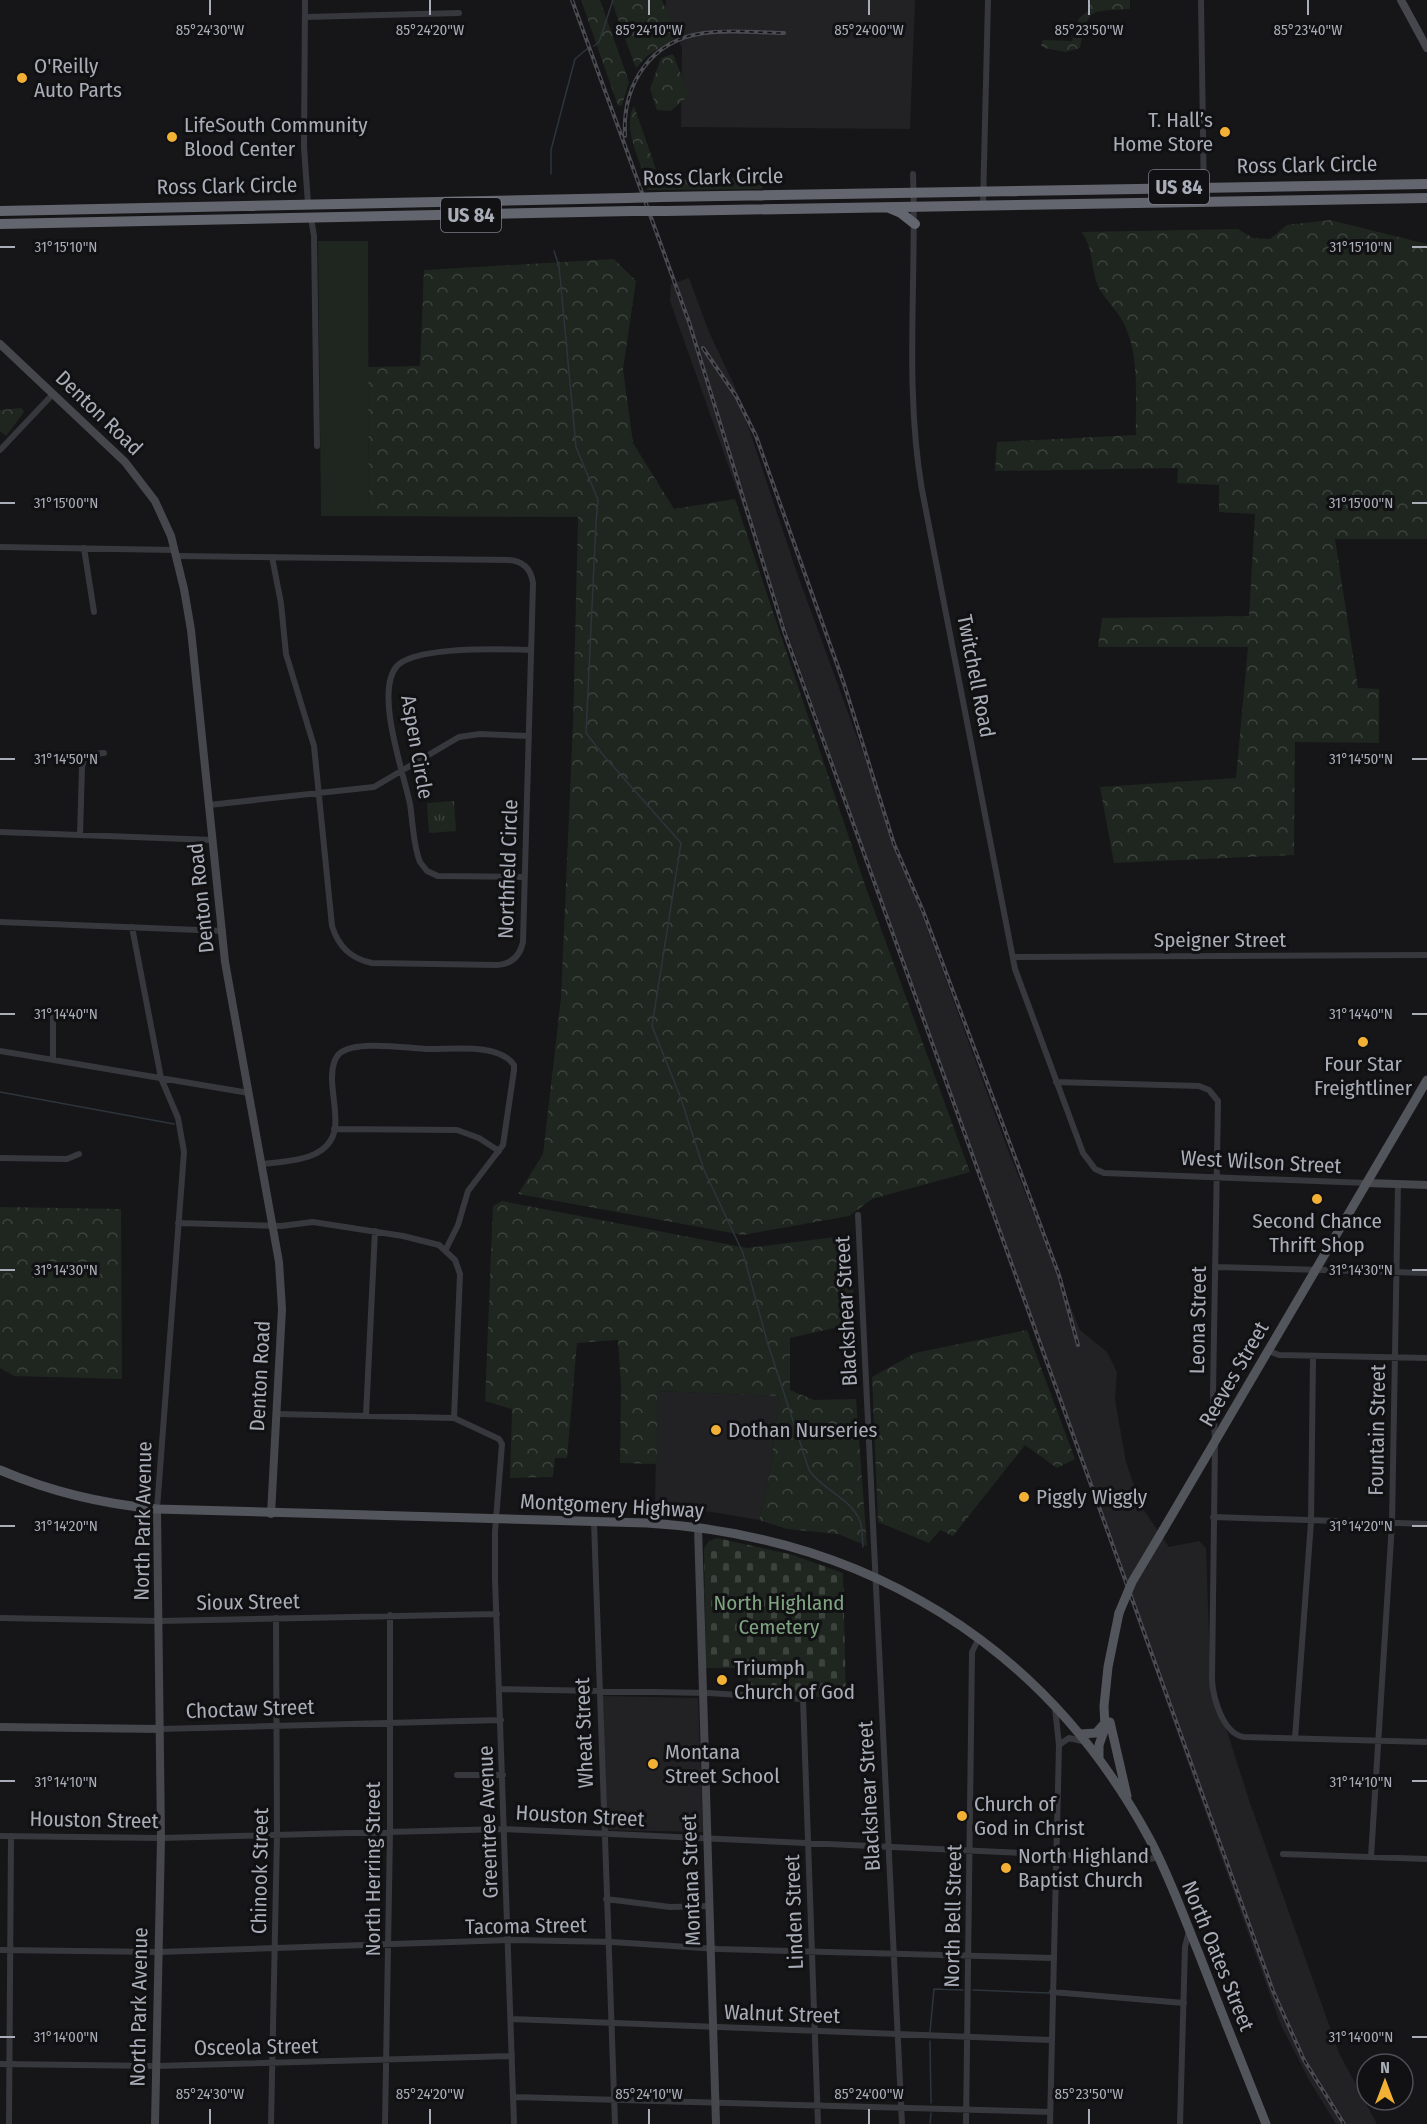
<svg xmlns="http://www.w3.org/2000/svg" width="1427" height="2124" viewBox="0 0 1427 2124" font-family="'Fira Sans Condensed',sans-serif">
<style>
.built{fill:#222225}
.grass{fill:#1e261f}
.forest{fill:url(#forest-crowns)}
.cemetery{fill:url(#cemetery-stones)}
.park{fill:url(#park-tufts)}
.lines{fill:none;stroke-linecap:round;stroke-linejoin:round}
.stream{stroke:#2c353c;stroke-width:1.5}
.street{stroke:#37383d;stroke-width:6}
.secondary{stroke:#45474d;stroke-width:8}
.primary{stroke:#53555c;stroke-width:9}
.highway{stroke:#63666e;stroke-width:10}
.rail-casing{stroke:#4a4c52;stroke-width:4}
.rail{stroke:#111113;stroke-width:1.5;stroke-dasharray:4.5;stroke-linecap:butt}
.primary-bridge{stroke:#53555c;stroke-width:9}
.highway-bridge{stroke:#63666e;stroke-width:10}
.ticks{fill:none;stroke:#a8adb8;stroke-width:2}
.poi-dot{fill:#f2b134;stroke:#111113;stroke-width:2}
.labels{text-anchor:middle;stroke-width:6;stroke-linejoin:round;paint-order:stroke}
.shield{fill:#111113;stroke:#7b7e86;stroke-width:1.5}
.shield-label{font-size:20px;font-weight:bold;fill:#a8adb8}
.poi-label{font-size:21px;fill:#a8adb8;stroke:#111113;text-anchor:start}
.street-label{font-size:21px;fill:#a8adb8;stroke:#111113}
.park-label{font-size:21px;fill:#7fa381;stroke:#111113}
.ticks-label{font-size:15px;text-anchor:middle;fill:#a8adb8;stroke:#111113;stroke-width:6;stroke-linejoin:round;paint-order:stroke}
</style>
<defs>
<pattern id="forest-crowns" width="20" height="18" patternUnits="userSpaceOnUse" patternTransform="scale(1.5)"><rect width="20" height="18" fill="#1e261f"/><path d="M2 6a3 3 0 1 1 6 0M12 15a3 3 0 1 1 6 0" fill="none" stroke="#3c433d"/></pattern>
<pattern id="cemetery-stones" width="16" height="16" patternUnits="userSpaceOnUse" patternTransform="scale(1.5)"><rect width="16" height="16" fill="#1e261f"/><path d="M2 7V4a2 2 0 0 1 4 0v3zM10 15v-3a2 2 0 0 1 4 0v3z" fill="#3c433d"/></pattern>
<pattern id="park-tufts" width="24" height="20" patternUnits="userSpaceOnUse" patternTransform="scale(1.5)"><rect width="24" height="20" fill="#1e261f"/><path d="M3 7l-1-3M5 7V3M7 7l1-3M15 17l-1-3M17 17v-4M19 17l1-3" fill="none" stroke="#3c433d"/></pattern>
</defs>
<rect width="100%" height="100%" fill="#161618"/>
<path class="built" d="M 666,0 L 915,0 L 910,129 L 681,127 L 682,48 L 665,10 Z
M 689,278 L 709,332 L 735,387 L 797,573 L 1008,1150 L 1080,1330 L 1107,1352 L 1117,1372 L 1115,1400 L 1126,1462 L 1141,1506 L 1169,1547 L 1199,1541 L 1206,1548 L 1211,1694 L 1228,1734 L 1249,1800 L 1339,2053 L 1377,2124 L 1336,2124 L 1310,2082 L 1280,2023 L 670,301 L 671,284 Z
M 657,1391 L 779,1396 L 770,1472 L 759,1520 L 712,1512 L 655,1507 Z
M 603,1696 L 698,1698 L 703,1832 L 607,1830 Z"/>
<path class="grass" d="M 318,241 L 368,241 L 369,516 L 321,516 Z"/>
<path class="forest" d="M 581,0 L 600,0 L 629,82 L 622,105 L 618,106 Z
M 611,0 L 662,0 L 677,37 L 647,56 L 636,68 Z
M 1091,0 L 1130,0 L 1130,9 C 1087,12 1090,6 1080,48 L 1066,52 L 1044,48 L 1041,45 L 1043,40 L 1072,41 L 1079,18 L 1088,11 Z
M 673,54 L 689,95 L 671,111 L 657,110 L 650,89 L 661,58 Z
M 634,106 L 656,169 L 642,170 C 636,152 623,123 634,106 Z
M 755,177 L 764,181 L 762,189 L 647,190 L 645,180 Z
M 1330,220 L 1427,244 L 1427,539 L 1335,539 L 1358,688 L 1379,689 L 1379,743 L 1295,742 L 1294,855 L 1114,863 L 1100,787 L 1236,778 L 1248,647 L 1098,647 L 1102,618 L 1249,616 L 1255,514 L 1219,512 L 1219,485 L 1177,483 L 1178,468 L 995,471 L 997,442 L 1136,435 C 1135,400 1140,358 1125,326 C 1118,311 1106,301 1099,288 C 1090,270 1094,246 1081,232 L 1238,229 L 1253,238 L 1270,239 L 1287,225 Z
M 614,259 L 636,281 L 623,369 L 633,443 L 674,509 L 735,499 L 865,885 L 970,1172 L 872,1199 L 849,1216 L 743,1235 L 518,1194 L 543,1154 L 561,998 L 573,723 L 578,517 L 369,516 L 368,367 L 420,366 L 424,270 Z
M 22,408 L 24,412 L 6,436 L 0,431 L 0,410 Z
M 502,1201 L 747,1248 L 843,1236 L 850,1252 L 856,1323 L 790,1338 L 790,1390 L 814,1400 L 856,1399 L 867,1546 L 838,1534 L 787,1529 L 759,1520 L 770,1472 L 779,1396 L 657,1391 L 657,1464 L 620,1463 L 621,1386 L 618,1340 L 577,1343 L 567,1458 L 555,1458 L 553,1477 L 510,1478 L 512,1409 L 485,1401 L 493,1206 Z
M 0,1207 L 121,1209 L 122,1379 L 14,1376 L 0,1368 Z
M 1027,1330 L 1075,1459 L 1057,1468 L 1025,1445 L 953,1536 L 940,1530 L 929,1543 L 878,1522 L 872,1377 L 915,1353 Z"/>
<path class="cemetery" d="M 717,1538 L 793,1555 L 843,1573 L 846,1699 L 748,1692 L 747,1668 L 706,1668 L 704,1548 L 709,1541 Z"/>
<path class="park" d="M 454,801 L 456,831 L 429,833 L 427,803 Z"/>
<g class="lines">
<path class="stream" d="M 594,46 L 599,42 L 613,0
M 551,174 L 551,150 L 575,59 L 588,48
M 554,251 L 559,266 L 576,447 L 598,500 L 596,522 L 586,733 L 604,756 L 681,843 L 652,1026 L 680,1096 L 704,1170 L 743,1253 L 767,1341 L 809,1470 C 821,1489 850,1498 859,1519 C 863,1526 862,1538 863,1547
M 0,1092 L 174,1124
M 973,1990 L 1049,1993
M 930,2032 L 934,1989 L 963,1990
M 930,2041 L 931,2103
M 930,2124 L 931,2113"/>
<path class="street" d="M 305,0 L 304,147 L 308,204
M 1201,0 L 1204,200
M 305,17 L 459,13
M 913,174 C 917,279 904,385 922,490 L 1015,969 L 1083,1153 L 1095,1169 L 1104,1173 L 1367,1183
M 983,205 L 988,0
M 311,218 L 314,236 L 317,446
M 0,450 L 53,394
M 0,547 L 175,550
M 84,548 L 94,612
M 177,556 L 509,560 C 523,561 531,569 533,583 L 523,942 C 520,956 512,964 497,965 L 372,963 C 352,959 338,946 332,926 L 314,746 L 286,654 L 281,603 L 272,557
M 209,805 L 374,787 L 459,737 L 480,734 L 529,736
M 0,832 L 213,840
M 80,835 L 82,767 L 85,755 L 104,753
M 525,877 L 438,876 L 427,871 L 420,862 C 413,845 413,823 410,804 C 404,774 374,691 397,666 C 416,646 504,649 531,650
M 0,922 L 223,931
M 132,927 L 161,1078 L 178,1118 L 184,1152 L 157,1509
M 1013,957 L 1427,955
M 53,1016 L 53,1060
M 0,1051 L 249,1093
M 1056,1082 L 1199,1086 L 1209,1090 L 1218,1101 L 1213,1393 L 1215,1443 L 1212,1680 C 1213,1698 1223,1734 1244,1737 L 1427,1742
M 334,1129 L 457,1130 L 479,1138 L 499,1151
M 0,1158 L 67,1159 L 79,1154
M 263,1164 C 288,1161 330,1161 335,1128 C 337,1112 332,1094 332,1078 C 332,1069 333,1059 340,1053 C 356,1040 406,1048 426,1049 C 449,1050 498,1042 514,1065 L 514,1070 L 503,1145 L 468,1191 L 458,1225 L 446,1249
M 858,1215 L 902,2124
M 178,1223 L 281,1226 L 313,1222 L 403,1236 L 439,1245 L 455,1260 L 460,1274 L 454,1418
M 1215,1267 L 1427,1273
M 1269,1351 L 1279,1355 L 1427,1358
M 277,1414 L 454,1418 L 499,1439 L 502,1444 L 495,1532 L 495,1579 L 514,2124
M 366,1416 L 375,1231
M 1213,1517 L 1427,1524
M 594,1522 L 615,2124
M 0,1618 L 159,1621 L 497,1614
M 499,1689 L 708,1693 L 803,1699 L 818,2124
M 160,1729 L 501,1720
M 1295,1738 L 1311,1522 L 1313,1356
M 1059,1745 L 1069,1738 L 1082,1741
M 457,1775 L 503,1775
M 0,1836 L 161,1838 L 504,1829 L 1150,1859 L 1158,1857
M 1283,1854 L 1427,1859
M 1371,1857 L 1392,1523 L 1398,1184
M 606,1899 L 670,1907 L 710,1906
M 0,1950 L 159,1952 L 513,1940 L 612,1942 L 718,1949 L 1053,1958
M 1052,1992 L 1184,2003
M 511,2019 L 1051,2040
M 0,2064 L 156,2066 L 512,2056
M 514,2097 L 1050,2112
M 9,2124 L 11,1836
M 271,2124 L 277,1835 L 276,1618
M 385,2124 L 390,1832 L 390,1615
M 966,2124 L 972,1652 L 979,1638
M 1050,2124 L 1059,1745 L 1055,1708
M 1180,2124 L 1185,1947 L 1189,1931"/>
<path class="secondary" d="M 1401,0 L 1427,48
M 0,344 L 125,462 L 155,501 L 171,536 L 184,589 L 191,630 L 225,962 L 279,1262 L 282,1309 L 271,1514
M 1367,1183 L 1427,1185
M 698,1527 L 716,2124
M 0,1727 L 160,1729
M 155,2124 L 161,1838 L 157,1509"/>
<path class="primary" d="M 0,1470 C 51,1492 103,1504 157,1509 L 647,1523 C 866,1536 1044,1644 1149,1838 C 1169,1875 1183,1915 1199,1954 C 1221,2011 1243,2067 1266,2124
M 1163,1530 L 1427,1080
M 1110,1722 L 1127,1796
M 1080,1734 L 1096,1733 L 1104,1724
M 1099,1758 L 1099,1745 L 1105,1728 L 1104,1706 L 1108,1667 L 1119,1613"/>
<path class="highway" d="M 662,197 L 1427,184
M 889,208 L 901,213 L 915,224
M 0,211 L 627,198
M 667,211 L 1427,198
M 0,224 L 632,211"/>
<g class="rail-casing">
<path id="rail" d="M 572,0 L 689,322 L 784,631 L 1273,1991 L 1304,2060 L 1344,2124
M 625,136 C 622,84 651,40 704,33 C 730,29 758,33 784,33
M 703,348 L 736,396 L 756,436 L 844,684 L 894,844 L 923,911 L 1059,1275 L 1078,1345"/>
</g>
<use href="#rail" class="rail"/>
<path class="primary-bridge" d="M 1119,1613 L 1132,1582 L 1163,1530"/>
<path class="highway-bridge" d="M 627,198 L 662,197
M 632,211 L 667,211"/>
</g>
<path class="ticks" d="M 210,0 L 210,15M 430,0 L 430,15M 649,0 L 649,15M 869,0 L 869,15M 1089,0 L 1089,15M 1308,0 L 1308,15M 0,247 L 15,247M 1412,247 L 1427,247M 0,503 L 15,503M 1412,503 L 1427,503M 0,759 L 15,759M 1412,759 L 1427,759M 0,1014 L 15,1014M 1412,1014 L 1427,1014M 0,1270 L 15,1270M 1412,1270 L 1427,1270M 0,1526 L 15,1526M 1412,1526 L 1427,1526M 0,1781 L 15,1781M 1412,1781 L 1427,1781M 0,2037 L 15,2037M 1412,2037 L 1427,2037M 210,2109 L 210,2124M 430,2109 L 430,2124M 649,2109 L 649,2124M 869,2109 L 869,2124M 1089,2109 L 1089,2124"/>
<g class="poi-dot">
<circle cx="22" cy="78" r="6"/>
<circle cx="1225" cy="132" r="6"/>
<circle cx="172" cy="137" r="6"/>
<circle cx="1363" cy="1042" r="6"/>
<circle cx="1317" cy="1199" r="6"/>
<circle cx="716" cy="1430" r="6"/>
<circle cx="1024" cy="1497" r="6"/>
<circle cx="722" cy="1680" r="6"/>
<circle cx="653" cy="1764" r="6"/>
<circle cx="962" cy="1816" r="6"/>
<circle cx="1006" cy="1868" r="6"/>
</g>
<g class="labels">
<g class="shield">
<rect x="1149" y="170" width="60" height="34" rx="4.5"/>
<rect x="441" y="198" width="60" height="34" rx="4.5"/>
</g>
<g class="shield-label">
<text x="1179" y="194">US 84</text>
<text x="471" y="222">US 84</text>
</g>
<g class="poi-label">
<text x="34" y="73">O'Reilly<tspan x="34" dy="24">Auto Parts</tspan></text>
<text x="1213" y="127" text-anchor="end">T. Hall’s<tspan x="1213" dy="24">Home Store</tspan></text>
<text x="184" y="132">LifeSouth Community<tspan x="184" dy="24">Blood Center</tspan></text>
<text x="1363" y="1071" text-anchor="middle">Four Star<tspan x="1363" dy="24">Freightliner</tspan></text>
<text x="1317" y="1228" text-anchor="middle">Second Chance<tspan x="1317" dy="24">Thrift Shop</tspan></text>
<text x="728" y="1437">Dothan Nurseries</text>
<text x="1036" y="1504">Piggly Wiggly</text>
<text x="734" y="1675">Triumph<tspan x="734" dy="24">Church of God</tspan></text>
<text x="665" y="1759">Montana<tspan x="665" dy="24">Street School</tspan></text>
<text x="974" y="1811">Church of<tspan x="974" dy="24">God in Christ</tspan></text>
<text x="1018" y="1863">North Highland<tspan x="1018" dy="24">Baptist Church</tspan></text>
</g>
<g class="street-label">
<text transform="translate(1307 165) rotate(-1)" y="7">Ross Clark Circle</text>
<text transform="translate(713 177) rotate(-1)" y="7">Ross Clark Circle</text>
<text transform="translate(227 186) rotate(-1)" y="7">Ross Clark Circle</text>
<text transform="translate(99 413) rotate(44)" y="7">Denton Road</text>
<text transform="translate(976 676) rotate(79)" y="7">Twitchell Road</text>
<text transform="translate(417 747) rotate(80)" y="7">Aspen Circle</text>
<text transform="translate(508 869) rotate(-88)" y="7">Northfield Circle</text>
<text transform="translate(201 898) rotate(-96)" y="7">Denton Road</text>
<text x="1220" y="947">Speigner Street</text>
<text transform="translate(1261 1162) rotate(3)" y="7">West Wilson Street</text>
<text transform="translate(846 1311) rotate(-93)" y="7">Blackshear Street</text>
<text transform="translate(1198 1320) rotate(-89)" y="7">Leona Street</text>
<text transform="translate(1234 1374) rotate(-60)" y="7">Reeves Street</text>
<text transform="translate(260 1376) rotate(-87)" y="7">Denton Road</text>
<text transform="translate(1377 1430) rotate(-89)" y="7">Fountain Street</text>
<text transform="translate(612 1506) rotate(3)" y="7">Montgomery Highway</text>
<text transform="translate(143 1521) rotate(-89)" y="7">North Park Avenue</text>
<text transform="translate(248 1602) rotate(-1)" y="7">Sioux Street</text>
<text transform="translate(250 1709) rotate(-2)" y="7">Choctaw Street</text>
<text transform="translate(584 1733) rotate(-92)" y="7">Wheat Street</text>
<text transform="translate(869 1796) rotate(-93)" y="7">Blackshear Street</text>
<text transform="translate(580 1816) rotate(3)" y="7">Houston Street</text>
<text transform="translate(94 1820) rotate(1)" y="7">Houston Street</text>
<text transform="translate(488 1822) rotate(-92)" y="7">Greentree Avenue</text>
<text transform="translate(373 1869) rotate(-90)" y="7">North Herring Street</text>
<text transform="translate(260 1871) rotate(-89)" y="7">Chinook Street</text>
<text transform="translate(691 1880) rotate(-92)" y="7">Montana Street</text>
<text transform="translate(794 1912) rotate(-92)" y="7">Linden Street</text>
<text transform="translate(953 1916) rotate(-89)" y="7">North Bell Street</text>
<text transform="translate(526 1926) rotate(-1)" y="7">Tacoma Street</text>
<text transform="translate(1218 1956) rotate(68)" y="7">North Oates Street</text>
<text transform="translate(139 2007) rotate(-89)" y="7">North Park Avenue</text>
<text transform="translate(782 2014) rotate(2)" y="7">Walnut Street</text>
<text transform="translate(256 2047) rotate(-1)" y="7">Osceola Street</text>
</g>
<g class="park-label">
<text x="779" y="1610">North Highland<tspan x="779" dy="24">Cemetery</tspan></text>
</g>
</g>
<g class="ticks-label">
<text x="210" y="35">85°24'30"W</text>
<text x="430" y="35">85°24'20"W</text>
<text x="649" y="35">85°24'10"W</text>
<text x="869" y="35">85°24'00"W</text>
<text x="1089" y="35">85°23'50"W</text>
<text x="1308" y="35">85°23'40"W</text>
<text x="66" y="252">31°15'10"N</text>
<text x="1361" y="252">31°15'10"N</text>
<text x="66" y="508">31°15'00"N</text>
<text x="1361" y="508">31°15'00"N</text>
<text x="66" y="764">31°14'50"N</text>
<text x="1361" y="764">31°14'50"N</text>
<text x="66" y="1019">31°14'40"N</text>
<text x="1361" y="1019">31°14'40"N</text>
<text x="66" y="1275">31°14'30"N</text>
<text x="1361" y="1275">31°14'30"N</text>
<text x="66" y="1531">31°14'20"N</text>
<text x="1361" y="1531">31°14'20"N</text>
<text x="66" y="1787">31°14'10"N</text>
<text x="1361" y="1787">31°14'10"N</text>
<text x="66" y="2042">31°14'00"N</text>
<text x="1361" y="2042">31°14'00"N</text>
<text x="210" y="2099">85°24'30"W</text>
<text x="430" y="2099">85°24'20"W</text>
<text x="649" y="2099">85°24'10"W</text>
<text x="869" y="2099">85°24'00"W</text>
<text x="1089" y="2099">85°23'50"W</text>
</g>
<g transform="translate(1385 2082)"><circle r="28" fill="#111113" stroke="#4d4f55" stroke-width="1.5"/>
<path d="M0-4.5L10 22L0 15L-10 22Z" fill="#f2b134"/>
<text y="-9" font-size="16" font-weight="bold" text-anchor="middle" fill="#a8adb8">N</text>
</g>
</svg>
